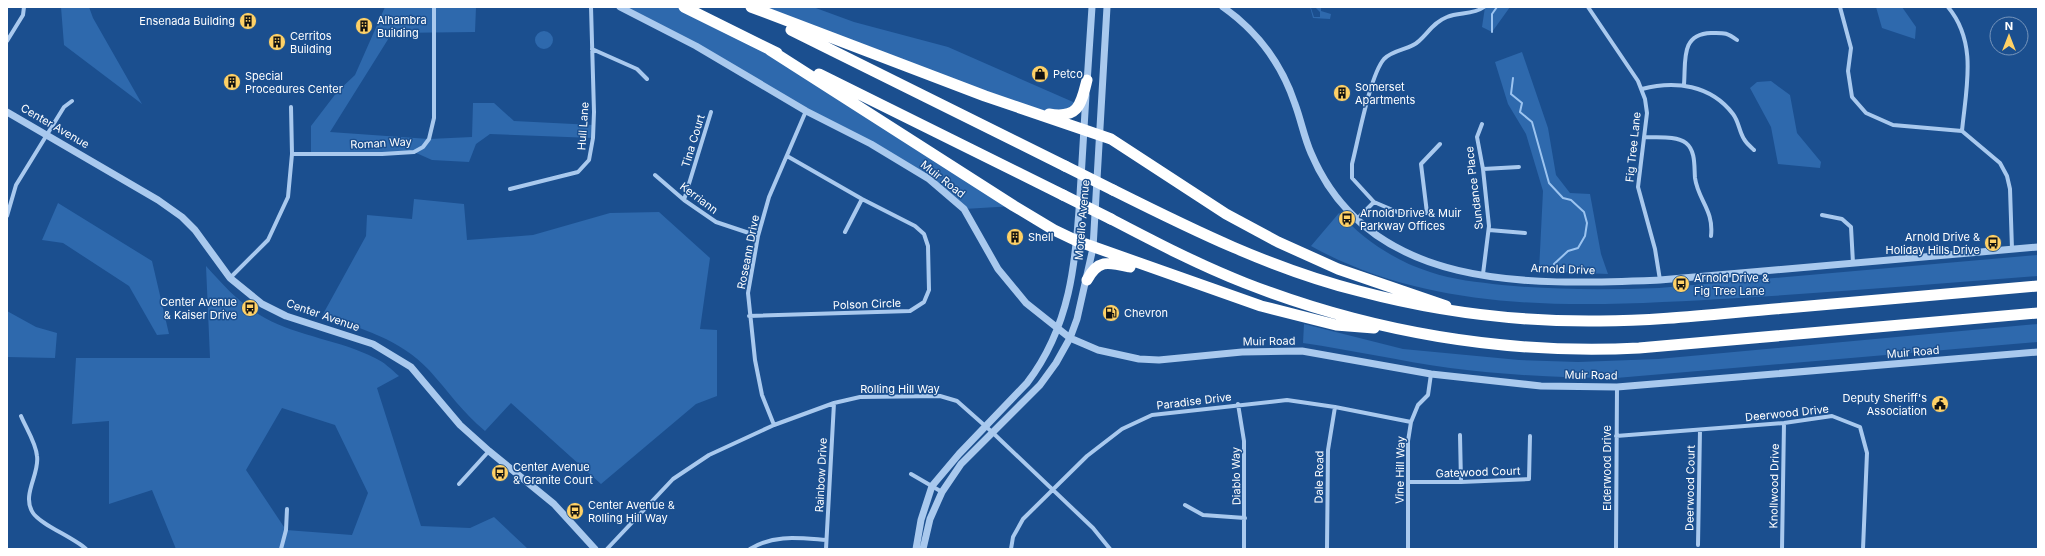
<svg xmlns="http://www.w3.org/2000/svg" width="2045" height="556" viewBox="0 0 2045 556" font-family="Inter,sans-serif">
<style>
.green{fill:#2e69ad;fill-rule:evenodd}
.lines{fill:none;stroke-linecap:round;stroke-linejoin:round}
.stream{stroke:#9cc4f0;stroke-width:2}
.minor{stroke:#a9c9ee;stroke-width:4}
.tertiary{stroke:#a9c9ee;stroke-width:7}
.motorway{stroke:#fff;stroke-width:11}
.motorway-bridge{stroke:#fff;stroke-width:11}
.labels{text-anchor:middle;stroke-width:3;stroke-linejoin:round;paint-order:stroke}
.poi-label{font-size:11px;fill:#fff;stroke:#1b4f8f;text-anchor:start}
.street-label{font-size:11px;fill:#fff;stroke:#1b4f8f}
</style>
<rect width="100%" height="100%" fill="#1b4f8f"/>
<path class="green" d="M 61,7 L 89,7 L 93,18 L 142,104 L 64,45 Z
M 385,7 L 476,7 L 475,32 L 392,33 L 330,132 L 429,139 L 472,137 L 473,103 L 494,103 L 514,121 L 593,125 L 593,138 L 490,134 L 476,144 L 469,162 L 432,160 L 414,152 L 311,154 L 311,126 L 337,92 L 355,75 Z
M 620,7 L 684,7 L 770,50 L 1014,206 L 964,209 L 929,179 Z
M 751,7 L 813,7 L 854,22 L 948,47 L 1080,105 L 1050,114 Z
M 1310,7 L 1313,7 L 1311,8 L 1314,17 L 1320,17 L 1320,12 L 1315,7 L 1321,7 L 1321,11 L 1331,14 L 1330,19 L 1313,18 Z
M 1485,7 L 1510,7 L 1492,32 L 1482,27 Z
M 1876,7 L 1902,7 L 1916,27 L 1915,39 L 1882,28 Z
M535 40a9 9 0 1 1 18 0a9 9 0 1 1-18 0Z
M 1522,52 L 1548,128 L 1556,175 L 1570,193 L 1590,194 L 1601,254 L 1608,274 L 1539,271 L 1543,191 L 1526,134 L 1508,104 L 1495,62 Z
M 1771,81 L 1790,95 L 1797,133 L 1821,162 L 1820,168 L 1778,164 L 1771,127 L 1750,88 L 1757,82 Z
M 414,199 L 464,204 L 467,240 L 533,235 L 610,213 L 659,212 L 710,258 L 700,329 L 717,330 L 717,396 L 696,404 L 601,484 L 511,403 L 485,431 C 463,413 448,391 429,370 C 400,339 361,328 322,316 L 366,236 L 367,215 L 412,219 Z
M 58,203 L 152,261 L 169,334 L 157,335 L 129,286 L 63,243 L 42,240 Z
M 1339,213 C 1364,240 1395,261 1430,272 C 1453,280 1478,282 1502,285 C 1554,290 1606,290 1659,288 L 2038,255 L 2038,276 C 1938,284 1839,292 1739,298 C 1595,306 1441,318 1311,246 Z
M 206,266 C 224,286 241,305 265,318 C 300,337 340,340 375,358 C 384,362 391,369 399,376 L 377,388 L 421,526 L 470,528 L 494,517 L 528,549 L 176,549 L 152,490 L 109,504 L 109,421 L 72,424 L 76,358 L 210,358 ZM 282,408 L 335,425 L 368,493 L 352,535 L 286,530 L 246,470 Z
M 7,311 L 36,327 L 57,333 L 55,358 L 7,357 Z
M 1304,324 L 1403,349 L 1519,360 L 1578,362 L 1658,359 L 2038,324 L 2038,342 L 1616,378 C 1560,378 1505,375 1450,368 C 1400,361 1352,350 1303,343 Z"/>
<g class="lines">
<path class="stream" d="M 1492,32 L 1492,14 L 1497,7
M 1513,78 L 1511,94 L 1522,103 L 1520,112 L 1532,122 L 1549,183 L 1563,198 L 1571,200 L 1584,212 L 1587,223 L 1585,236 L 1578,248 L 1568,251 L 1554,264"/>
<path class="minor" d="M 1588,7 L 1638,81 L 1645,99 L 1647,113 L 1638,187 L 1655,249 L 1660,280
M 1840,7 L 1851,48 L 1848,71 L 1852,97 L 1866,113 L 1893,125 L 1962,131 L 2000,163 L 2007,176 L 2010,189 L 2012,249
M 1948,7 C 1978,43 1966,88 1962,131
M 7,41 L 23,15 L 24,7
M 592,49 L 637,69 L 647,79
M 1684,84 C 1686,61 1680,34 1711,33 C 1724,33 1726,32 1737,40
M 1642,89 C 1675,80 1711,85 1733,114 C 1739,122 1739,131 1744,139 C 1746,143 1751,147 1754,150
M 1482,124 L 1477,137 L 1483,169 L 1489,226 L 1483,274
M 1644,137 C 1656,138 1676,135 1686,143 C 1696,151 1694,167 1695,178 C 1698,200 1714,210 1711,236
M 1440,144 L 1421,164 L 1427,213 L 1402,214 L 1374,202 L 1352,178 L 1352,164 C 1358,141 1370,75 1384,59 C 1394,49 1410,50 1419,41 C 1428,33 1434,22 1447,17 C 1459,12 1473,15 1484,7
M 292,154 L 382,154 L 414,152 L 423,147 L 429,139 L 434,118 L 434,7
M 1483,169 L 1519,167
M 655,175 L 684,200 L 716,222 L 758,236
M 510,189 L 578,172 L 589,160 L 593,138 L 594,112 L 591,7
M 684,200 L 711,112
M 1822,215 L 1842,219 L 1851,227 L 1853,263
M 7,216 L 16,185 L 64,107 L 72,101
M 1357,219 L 1374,202
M 1489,230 L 1525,233
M 845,232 L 862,199
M 230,278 L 268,240 L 288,197 L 292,154 L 291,107
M 749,316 L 910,311 L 924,302 L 929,290 L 928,246 L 924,234 L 915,226 L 862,199 L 787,156
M 1238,404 L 1244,441 L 1244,549
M 21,416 C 26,428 36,443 37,456 C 40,474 21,495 33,513 C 41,525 73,537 86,549
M 774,425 L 762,395 L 755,360 L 748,293 L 758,236 L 769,197 L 806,111
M 1460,435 L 1461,482
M 1616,436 L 1784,423 L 1832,416 L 1860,427 L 1867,453 L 1863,549
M 911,474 L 942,492
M 1408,482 L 1461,482 L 1529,479 L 1530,436
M 459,484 L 489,451
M 1185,505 L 1203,515 L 1245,518
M 1698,545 L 1700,430
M 281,549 L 286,530 L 287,509
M 607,549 L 673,479 L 709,455 L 774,425 L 834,403 L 860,397 L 940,396 L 957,401 L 992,432 L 1093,528 L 1110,549
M 750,549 C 774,534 799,538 826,540
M 826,549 L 834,403
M 1011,549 L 1013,537 L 1023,519 L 1087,456 L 1122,429 L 1152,415 L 1287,400 L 1335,407 L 1411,422
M 1327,549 L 1328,450 L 1335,407
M 1408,549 L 1408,441 L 1411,422 L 1418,405 L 1428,395 L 1431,374
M 1616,549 L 1617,387
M 1782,549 L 1784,423"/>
<path class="tertiary" d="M 620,7 L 696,46 L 806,111 L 871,144 L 929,179 L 964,209 L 998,269 L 1026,303 L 1070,338 L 1098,350 L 1139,359 L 1159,360 L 1242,352 L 1302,351 L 1431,374 L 1541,386 L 1617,387 L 2038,352
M 1223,7 C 1257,31 1282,65 1295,104 C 1301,120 1304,137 1311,153 C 1370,293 1533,285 1660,280 L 2038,247
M 1087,83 L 1092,7
M 7,112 L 158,200 L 182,217 L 195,230 L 230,278 L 262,304 L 286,316 L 373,344 L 411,367 L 460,425 L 489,451 L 554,504 L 595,549
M 916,549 L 921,520 L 932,486 L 959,454 L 1027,383 C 1070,327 1076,263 1080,195 C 1082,162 1084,128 1086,95
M 923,549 L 930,519 L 942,492 L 961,464 L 1040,385 L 1056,363 L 1070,338 L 1077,319 L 1093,248 L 1107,7"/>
<path class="motorway" d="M 684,7 L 777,53
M 751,7 L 985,96 L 1111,139 L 1226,214 L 1278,242 L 1338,269 L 1446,306
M 791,30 L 1065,166
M 770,50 L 1014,206 L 1054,230 L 1077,241 L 1261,306 L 1336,325 L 1374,328
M 819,74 L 1063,195
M 1049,114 C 1079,119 1081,104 1087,80
M 1113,190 C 1193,230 1272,269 1359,291 C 1438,312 1519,322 1600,321 C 1662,321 1724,313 1786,308 C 1870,301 1954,293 2038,286
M 1111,219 C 1155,242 1199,265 1245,283 C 1370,332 1505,355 1639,348 L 2038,313
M 1087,280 C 1098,259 1108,262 1130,267"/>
<path class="motorway-bridge" d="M 1065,166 L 1113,190
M 1063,195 L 1111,219"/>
</g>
<defs>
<g id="building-disc" transform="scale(0.9)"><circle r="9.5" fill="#ffd166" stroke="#1b4f8f"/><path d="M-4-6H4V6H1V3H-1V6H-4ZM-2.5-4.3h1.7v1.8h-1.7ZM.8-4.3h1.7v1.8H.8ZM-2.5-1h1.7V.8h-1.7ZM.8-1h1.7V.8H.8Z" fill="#111"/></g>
<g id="shop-disc" transform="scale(0.9)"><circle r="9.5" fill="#ffd166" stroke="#1b4f8f"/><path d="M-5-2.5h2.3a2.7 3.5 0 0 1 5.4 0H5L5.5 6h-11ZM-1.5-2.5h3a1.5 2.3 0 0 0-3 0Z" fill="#111"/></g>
<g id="bus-disc" transform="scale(0.9)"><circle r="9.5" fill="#ffd166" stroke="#1b4f8f"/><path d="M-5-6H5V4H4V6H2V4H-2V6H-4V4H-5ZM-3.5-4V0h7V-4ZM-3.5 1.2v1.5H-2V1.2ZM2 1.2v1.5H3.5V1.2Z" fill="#111"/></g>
<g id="fuel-disc" transform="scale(0.9)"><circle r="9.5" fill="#ffd166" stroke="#1b4f8f"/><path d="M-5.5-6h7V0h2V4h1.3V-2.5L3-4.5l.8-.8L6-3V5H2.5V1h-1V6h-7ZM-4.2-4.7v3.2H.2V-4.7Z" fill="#111"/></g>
<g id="civic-disc" transform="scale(0.9)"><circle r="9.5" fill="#ffd166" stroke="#1b4f8f"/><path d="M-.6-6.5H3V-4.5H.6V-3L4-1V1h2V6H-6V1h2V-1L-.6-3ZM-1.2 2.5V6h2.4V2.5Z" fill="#111"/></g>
</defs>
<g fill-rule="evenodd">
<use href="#building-disc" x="248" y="21"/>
<use href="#building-disc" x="364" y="26"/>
<use href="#building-disc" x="277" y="42"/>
<use href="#shop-disc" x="1040" y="74"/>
<use href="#building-disc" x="232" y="82"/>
<use href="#building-disc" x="1342" y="93"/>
<use href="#bus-disc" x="1347" y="219"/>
<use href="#building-disc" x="1015" y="237"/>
<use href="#bus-disc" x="1993" y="243"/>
<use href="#bus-disc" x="1681" y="284"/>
<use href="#bus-disc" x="250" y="308"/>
<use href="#fuel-disc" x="1111" y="313"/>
<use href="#civic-disc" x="1940" y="404"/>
<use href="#bus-disc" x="500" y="473"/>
<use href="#bus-disc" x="575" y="511"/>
</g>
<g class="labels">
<g class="poi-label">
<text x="377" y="24">Alhambra<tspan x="377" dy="13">Building</tspan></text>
<text x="235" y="25" text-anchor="end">Ensenada Building</text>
<text x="290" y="40">Cerritos<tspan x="290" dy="13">Building</tspan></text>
<text x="1053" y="78">Petco</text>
<text x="245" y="80">Special<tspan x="245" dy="13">Procedures Center</tspan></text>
<text x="1355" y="91">Somerset<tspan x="1355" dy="13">Apartments</tspan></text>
<text x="1360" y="217">Arnold Drive &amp; Muir<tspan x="1360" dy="13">Parkway Offices</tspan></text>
<text x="1028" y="241">Shell</text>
<text x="1980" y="241" text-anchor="end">Arnold Drive &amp;<tspan x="1980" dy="13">Holiday Hills Drive</tspan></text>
<text x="1694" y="282">Arnold Drive &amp;<tspan x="1694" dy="13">Fig Tree Lane</tspan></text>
<text x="237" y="306" text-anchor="end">Center Avenue<tspan x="237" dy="13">&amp; Kaiser Drive</tspan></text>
<text x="1124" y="317">Chevron</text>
<text x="1927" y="402" text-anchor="end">Deputy Sheriff's<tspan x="1927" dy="13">Association</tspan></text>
<text x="513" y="471">Center Avenue<tspan x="513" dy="13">&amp; Granite Court</tspan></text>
<text x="588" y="509">Center Avenue &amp;<tspan x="588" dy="13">Rolling Hill Way</tspan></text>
</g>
<g class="street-label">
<text transform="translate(55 126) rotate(30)" y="4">Center Avenue</text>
<text transform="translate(583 126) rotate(-86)" y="4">Hull Lane</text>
<text transform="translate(693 141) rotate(-73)" y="4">Tina Court</text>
<text transform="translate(381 143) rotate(-3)" y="4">Roman Way</text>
<text transform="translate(1633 147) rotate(-84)" y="4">Fig Tree Lane</text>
<text transform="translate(943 179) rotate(38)" y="4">Muir Road</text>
<text transform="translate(1474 188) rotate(-97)" y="4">Sundance Place</text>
<text transform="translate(699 198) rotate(37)" y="4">Kerriann</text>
<text transform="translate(1082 220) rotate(-85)" y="4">Morello Avenue</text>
<text transform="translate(748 252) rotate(-79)" y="4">Roseann Drive</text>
<text transform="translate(1563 269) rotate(2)" y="4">Arnold Drive</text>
<text transform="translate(867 304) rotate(-2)" y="4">Polson Circle</text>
<text transform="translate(323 315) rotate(19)" y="4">Center Avenue</text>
<text transform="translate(1269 341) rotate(-1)" y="4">Muir Road</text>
<text transform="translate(1913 352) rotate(-5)" y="4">Muir Road</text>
<text transform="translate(1591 375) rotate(1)" y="4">Muir Road</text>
<text x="900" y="393">Rolling Hill Way</text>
<text transform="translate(1194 401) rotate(-7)" y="4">Paradise Drive</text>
<text transform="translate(1787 413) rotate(-6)" y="4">Deerwood Drive</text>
<text transform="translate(1607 468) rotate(-90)" y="4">Elderwood Drive</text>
<text transform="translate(1400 470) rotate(-89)" y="4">Vine Hill Way</text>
<text transform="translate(1478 472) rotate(-2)" y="4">Gatewood Court</text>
<text transform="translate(821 475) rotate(-87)" y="4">Rainbow Drive</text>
<text transform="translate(1236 476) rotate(-91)" y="4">Diablo Way</text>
<text transform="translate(1319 477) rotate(-89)" y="4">Dale Road</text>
<text transform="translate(1774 486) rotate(-89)" y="4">Knollwood Drive</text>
<text transform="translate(1690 488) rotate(-89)" y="4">Deerwood Court</text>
</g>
</g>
<rect width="2045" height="556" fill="none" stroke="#ffffff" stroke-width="16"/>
<g transform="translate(2009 36)"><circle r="19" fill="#1b4f8f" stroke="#7695bc"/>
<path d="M0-3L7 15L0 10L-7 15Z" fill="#ffd166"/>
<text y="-6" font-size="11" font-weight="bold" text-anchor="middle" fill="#ffffff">N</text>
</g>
</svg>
